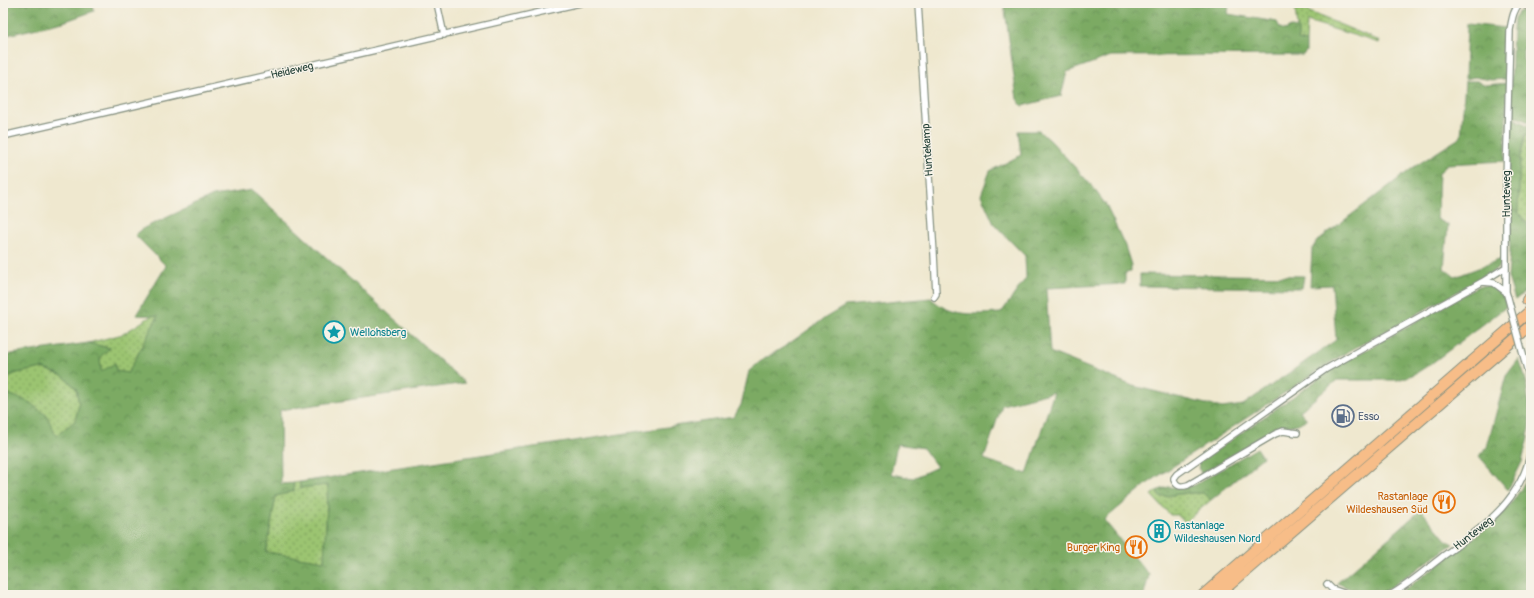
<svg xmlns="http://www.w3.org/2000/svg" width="1534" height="598" viewBox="0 0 1534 598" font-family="Pangolin,sans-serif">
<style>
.grass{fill:url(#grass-dots);stroke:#5d8052}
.forest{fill:url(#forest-crowns);stroke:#4e744c;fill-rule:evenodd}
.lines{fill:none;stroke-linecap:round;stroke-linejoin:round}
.minor-casing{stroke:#879282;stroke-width:8}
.secondary-casing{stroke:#879282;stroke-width:10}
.motorway-casing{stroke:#879282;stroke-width:12}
.minor{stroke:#fff;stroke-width:5.5}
.secondary{stroke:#fce5cf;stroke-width:8}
.motorway{stroke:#f7bd88;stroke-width:10}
.minor-bridge-casing{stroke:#879282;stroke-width:8;stroke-linecap:butt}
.minor-bridge{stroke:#fff;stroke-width:5.5}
.labels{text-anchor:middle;stroke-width:3;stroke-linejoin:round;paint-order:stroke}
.street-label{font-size:11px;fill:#1f3d34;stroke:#f7f3e8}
.culture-label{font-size:11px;fill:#0d838f;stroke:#f7f3e8;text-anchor:start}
.service-label{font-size:11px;fill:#4e5e75;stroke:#f7f3e8;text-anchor:start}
.food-label{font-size:11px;fill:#c56008;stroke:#f7f3e8;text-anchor:end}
</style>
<defs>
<pattern id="grass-dots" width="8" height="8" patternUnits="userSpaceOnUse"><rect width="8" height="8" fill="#9bc471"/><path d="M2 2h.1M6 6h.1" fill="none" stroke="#7ea05e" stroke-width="1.8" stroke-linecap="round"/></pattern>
<pattern id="forest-crowns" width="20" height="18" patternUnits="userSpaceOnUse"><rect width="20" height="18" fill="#7caa63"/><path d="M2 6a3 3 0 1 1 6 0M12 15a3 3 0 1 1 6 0" fill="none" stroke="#658c52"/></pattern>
</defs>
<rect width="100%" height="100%" fill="#f7f3e8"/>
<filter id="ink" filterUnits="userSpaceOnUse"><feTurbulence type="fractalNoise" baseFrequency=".025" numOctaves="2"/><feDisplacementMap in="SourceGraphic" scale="8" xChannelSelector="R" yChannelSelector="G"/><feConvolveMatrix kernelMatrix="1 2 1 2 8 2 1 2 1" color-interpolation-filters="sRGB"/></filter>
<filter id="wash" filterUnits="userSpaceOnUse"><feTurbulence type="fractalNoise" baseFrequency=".012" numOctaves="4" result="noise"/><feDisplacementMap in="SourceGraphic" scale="16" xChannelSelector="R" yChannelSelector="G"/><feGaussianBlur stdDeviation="0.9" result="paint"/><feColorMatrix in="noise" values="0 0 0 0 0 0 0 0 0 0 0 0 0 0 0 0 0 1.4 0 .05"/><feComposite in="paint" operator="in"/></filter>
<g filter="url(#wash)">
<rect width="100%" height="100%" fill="#efe8cf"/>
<path class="grass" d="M 1295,6 L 1380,41 L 1379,43 L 1307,21 L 1306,42 L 1298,40 Z
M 1526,134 L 1531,135 L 1531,228 L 1518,212 L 1520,158 Z
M 153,315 L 158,316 L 128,373 L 116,371 L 115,364 L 101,373 L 100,357 L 109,348 L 88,343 L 123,334 Z
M 42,368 L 63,376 L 76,388 L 79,405 L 75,421 L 56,436 L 8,393 L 3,392 L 3,379 L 17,373 Z
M 300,482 L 300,488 L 328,484 L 324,561 L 266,552 L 276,496 L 294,491 L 293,483 Z
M 1156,491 L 1160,497 L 1185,493 L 1203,493 L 1211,500 L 1185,522 L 1177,515 L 1170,515 L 1151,495 Z"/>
<path class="forest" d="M 3,3 L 93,3 L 94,11 L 63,22 L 3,36 Z
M 1004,3 L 1229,3 L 1228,14 L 1277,22 L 1280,28 L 1285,30 L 1291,27 L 1298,28 L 1298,40 L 1306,42 L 1306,52 L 1303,55 L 1111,56 L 1067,72 L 1061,96 L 1022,106 L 1017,99 Z
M 1522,11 L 1531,16 L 1531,48 L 1523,49 L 1523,60 L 1531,67 L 1531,123 L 1510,114 L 1513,29 L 1514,18 L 1518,12 Z
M 1467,24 L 1505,28 L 1507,79 L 1491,80 L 1475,77 L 1465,79 Z
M 1465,81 L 1477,81 L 1486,85 L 1507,83 L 1505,161 L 1447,164 L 1439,173 L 1437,219 L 1448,225 L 1444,268 L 1455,277 L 1504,258 L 1505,261 L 1490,274 L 1342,355 L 1148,483 L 1104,520 L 1149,575 L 1144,595 L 912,595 L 901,593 L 901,595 L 3,595 L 3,392 L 29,402 L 47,416 L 56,436 L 75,421 L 79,405 L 76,388 L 63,376 L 42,368 L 17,373 L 3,379 L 3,357 L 11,354 L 88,343 L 110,348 L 100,357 L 101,372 L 115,363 L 116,371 L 128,373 L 158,316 L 136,315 L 166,266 L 135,235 L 144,228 L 213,196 L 252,190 L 465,383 L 280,410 L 281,484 L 293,483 L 294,491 L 276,496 L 266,552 L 324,561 L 328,485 L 300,488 L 300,482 L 734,417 L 741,405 L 749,371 L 761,361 L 787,345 L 825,318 L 845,306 L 931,298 C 951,318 975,314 1001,313 L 1026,278 L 1025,256 L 994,224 L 981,195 L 990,171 L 1021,155 L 1018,131 L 1039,131 L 1050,140 L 1091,185 L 1106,205 L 1125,246 L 1131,265 L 1131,272 L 1125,273 L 1125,284 L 1046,288 L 1050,352 L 1133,386 L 1222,408 L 1243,405 L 1336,340 L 1332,285 L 1310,286 L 1312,249 L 1317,241 L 1414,167 L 1461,137 ZM 1054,392 L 1027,474 L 984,459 L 1002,405 ZM 897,444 L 923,448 L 937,467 L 913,478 L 891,474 Z
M 1509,116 L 1531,127 L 1531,135 L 1525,134 L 1520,158 L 1518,212 C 1526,223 1534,232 1531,247 C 1528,253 1526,255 1527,262 L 1531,259 L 1531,287 L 1515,300 L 1508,277 L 1510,253 L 1508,161 Z
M 1140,274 L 1304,276 L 1302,288 L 1140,286 Z
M 1490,285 C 1503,290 1504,295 1506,307 L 1432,363 L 1415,374 L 1398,380 L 1337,380 L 1300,411 L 1307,419 L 1298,424 L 1279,428 L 1201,474 L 1198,463 L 1327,373 L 1346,361 L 1479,286 Z
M 1519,359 L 1526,380 L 1530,417 L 1528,438 L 1522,462 L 1508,490 L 1479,456 L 1487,447 L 1506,376 Z
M 1257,448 L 1263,457 L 1211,500 L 1203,493 L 1185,493 L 1160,497 L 1156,491 L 1168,487 L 1183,488 L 1195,485 Z
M 1531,464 L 1531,595 L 1398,595 L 1492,524 C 1510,507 1525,488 1531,464 Z
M 1421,510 L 1447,541 L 1453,544 L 1385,591 C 1366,598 1355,591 1337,583 Z"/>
</g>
<g filter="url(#ink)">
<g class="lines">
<g class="minor-casing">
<path id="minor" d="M 437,3 L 444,35
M 918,3 L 934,254 L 936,294 L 934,297
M 3,136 L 580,3
M 1482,282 L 1494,283 L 1506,292
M 1508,298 L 1506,292 L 1506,183 L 1510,30 C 1512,20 1513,10 1520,3
M 1525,362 L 1531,383
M 1297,433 L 1283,431 L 1275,434 L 1188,485 C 1181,487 1177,487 1174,480 L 1174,478 L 1177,474 L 1326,369 L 1482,282 L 1506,267
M 1327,584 L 1332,589 L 1349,595
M 1390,595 C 1408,585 1425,570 1442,557 C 1481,528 1522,502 1531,450"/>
</g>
<g class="secondary-casing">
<path id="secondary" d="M 1524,3 L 1531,8"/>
</g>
<g class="motorway-casing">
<path id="motorway" d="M 1527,300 L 1531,297
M 1203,595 L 1531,310
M 1218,595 L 1531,325"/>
</g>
<use href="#minor" class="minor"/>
<use href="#secondary" class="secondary"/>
<use href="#motorway" class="motorway"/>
<g class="minor-bridge-casing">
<path id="minor-bridge" d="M 1508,298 L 1525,362"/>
</g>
<use href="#minor-bridge" class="minor-bridge"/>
</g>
</g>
<defs>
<g id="sight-ring" transform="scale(1.15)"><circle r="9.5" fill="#f7f3e8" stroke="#0f9aa8" stroke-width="1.5"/><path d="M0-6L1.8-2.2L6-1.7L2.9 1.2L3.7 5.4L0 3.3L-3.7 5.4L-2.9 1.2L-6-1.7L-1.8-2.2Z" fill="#0f9aa8"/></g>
<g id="fuel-ring" transform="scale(1.15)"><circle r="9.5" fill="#f7f3e8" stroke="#5c6f8a" stroke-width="1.5"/><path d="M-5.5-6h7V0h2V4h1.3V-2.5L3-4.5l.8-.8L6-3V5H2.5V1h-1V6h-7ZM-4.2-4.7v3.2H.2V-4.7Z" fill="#5c6f8a"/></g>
<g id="restaurant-ring" transform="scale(1.15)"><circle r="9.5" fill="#f7f3e8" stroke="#e8710a" stroke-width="1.5"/><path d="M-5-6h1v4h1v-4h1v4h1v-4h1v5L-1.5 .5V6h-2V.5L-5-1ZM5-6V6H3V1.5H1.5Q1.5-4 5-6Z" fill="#e8710a"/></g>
<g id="building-ring" transform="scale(1.15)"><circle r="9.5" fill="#f7f3e8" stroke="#0f9aa8" stroke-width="1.5"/><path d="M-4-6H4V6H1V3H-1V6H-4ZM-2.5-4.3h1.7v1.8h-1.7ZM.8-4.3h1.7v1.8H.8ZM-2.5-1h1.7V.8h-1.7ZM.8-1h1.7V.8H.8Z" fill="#0f9aa8"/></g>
</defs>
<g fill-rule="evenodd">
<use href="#sight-ring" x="334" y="332"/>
<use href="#fuel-ring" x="1343" y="416"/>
<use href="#restaurant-ring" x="1444" y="502"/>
<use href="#building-ring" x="1159" y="531"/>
<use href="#restaurant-ring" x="1136" y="547"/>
</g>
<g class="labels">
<g class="street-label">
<text transform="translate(292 70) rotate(-13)" y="4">Heideweg</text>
<text transform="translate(927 150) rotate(-94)" y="4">Huntekamp</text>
<text transform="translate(1506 194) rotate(-90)" y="4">Hunteweg</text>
<text transform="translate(1473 533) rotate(-38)" y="4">Hunteweg</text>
</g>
<g class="culture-label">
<text x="350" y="336">Wellohsberg</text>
<text x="1174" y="529">Rastanlage<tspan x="1174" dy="13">Wildeshausen Nord</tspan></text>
</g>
<g class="service-label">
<text x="1358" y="420">Esso</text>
</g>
<g class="food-label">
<text x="1428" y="500">Rastanlage<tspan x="1428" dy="13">Wildeshausen Süd</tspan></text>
<text x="1120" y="551">Burger King</text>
</g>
</g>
<rect width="1534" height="598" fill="none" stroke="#f7f3e8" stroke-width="16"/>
</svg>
